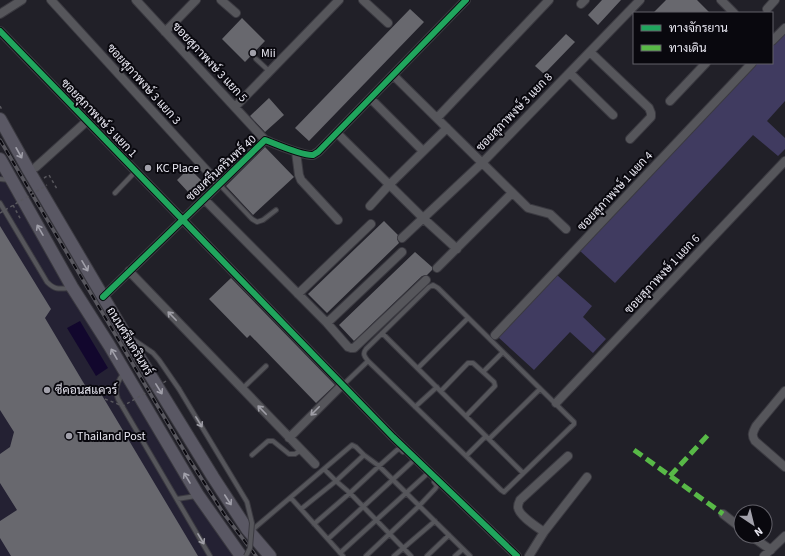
<svg xmlns="http://www.w3.org/2000/svg" width="785" height="556" viewBox="0 0 785 556" font-family="'Source Sans 3',Sarabun,sans-serif">
<style>
.built{fill:#242133}
.green{fill:#403b60}
.water{fill:#12072d}
.building{fill:#68686e}
.lines{fill:none;stroke-linecap:round;stroke-linejoin:round}
.service-casing{stroke:#3b3a41;stroke-width:6}
.minor-casing{stroke:#3b3a41;stroke-width:10}
.primary-casing{stroke:#3b3a41;stroke-width:14}
.path{stroke:#58575d;stroke-width:1.5;stroke-dasharray:3 3;stroke-linecap:butt}
.service{stroke:#56565b;stroke-width:4}
.minor{stroke:#56565b;stroke-width:8}
.primary{stroke:#5a5864;stroke-width:12}
.rail-casing{stroke:#58575e;stroke-width:3.5}
.rail{stroke:#09080e;stroke-width:2;stroke-dasharray:6;stroke-linecap:butt}
.service-bridge-casing{stroke:#3b3a41;stroke-width:6;stroke-linecap:butt}
.path-bridge{stroke:#58575d;stroke-width:1.5;stroke-dasharray:3 3;stroke-linecap:butt}
.service-bridge{stroke:#56565b;stroke-width:4}
.quiet{stroke:#58b947;stroke-width:5;stroke-dasharray:10 5;stroke-linecap:butt}
.cycleway-casing{stroke:#09080e;stroke-width:8}
.cycleway{stroke:#20a55d;stroke-width:6}
.oneway{stroke:#a1a0aa}
.oneway2{stroke:#9f9ea6}
.poi-dot{fill:#a2a1ab;stroke:#09080e;stroke-width:1.5}
.labels{text-anchor:middle;stroke-width:4;stroke-linejoin:round;paint-order:stroke}
.poi-label{font-size:12px;fill:#e8e7f1;stroke:#09080e;text-anchor:start}
.street-label{font-size:12px;fill:#e8e7f1;stroke:#09080e}
</style>
<rect width="100%" height="100%" fill="#212028"/>
<path class="built" d="M 0,174 L 176,468 L 234,556 L 0,556 Z"/>
<path class="green" d="M 785,32 L 785,101 L 767,121 L 785,138 L 785,149 L 778,156 L 753,135 L 615,283 L 579,250 L 756,63 L 772,63 L 772,46 Z
M 557,275 L 592,306 L 583,317 L 606,339 L 593,353 L 570,332 L 534,370 L 498,337 Z"/>
<path class="water" d="M 80,321 L 108,368 L 96,376 L 67,328 Z"/>
<path class="building" d="M 602,0 L 621,0 L 598,25 L 588,15 Z
M 666,0 L 697,0 L 710,13 L 653,13 Z
M 410,9 L 424,22 L 309,141 L 295,128 Z
M 242,18 L 265,41 L 245,62 L 222,39 Z
M 566,34 L 575,42 L 544,74 L 535,66 Z
M 269,98 L 284,115 L 265,132 L 250,116 Z
M 265,147 L 294,177 L 253,215 L 226,186 Z
M 189,168 L 202,181 L 189,193 L 177,180 Z
M 384,221 L 398,235 L 397,239 L 399,243 L 327,313 L 308,294 Z
M 0,226 L 51,309 L 45,318 L 86,387 L 100,392 L 198,556 L 11,556 L 0,538 L 0,521 L 17,510 L 0,483 L 0,454 L 10,447 L 14,432 L 0,410 Z
M 415,252 L 432,267 L 432,270 L 427,275 L 422,276 L 354,341 L 339,325 Z
M 231,278 L 335,385 L 316,403 L 250,335 L 247,338 L 209,299 Z"/>
<g class="lines">
<g class="service-casing">
<path id="service" d="M 256,59 L 269,71
M 0,179 L 10,180
M 219,184 L 252,219 L 257,222 L 263,220 L 276,210
M 115,193 L 135,172
M 0,203 L 47,282 C 55,290 59,289 70,288
M 433,285 L 438,288 L 574,422 L 574,424 L 504,492 L 501,490 L 368,361 C 365,357 362,354 366,349 L 429,287 Z
M 382,333 L 523,473
M 134,340 L 153,353 L 159,360 L 179,389
M 418,368 L 468,318
M 123,374 C 117,382 114,390 118,399 L 210,556
M 343,385 L 368,361
M 242,389 L 266,366
M 441,391 L 468,363 L 473,363 L 483,372 L 503,352
M 415,407 L 437,387
M 466,416 L 495,386 L 494,382 L 483,372
M 489,439 L 540,389
M 252,455 L 268,441 L 273,441 L 289,454 L 295,454 L 301,450
M 466,456 L 486,436
M 324,469 L 336,481 L 350,493 L 411,556
M 291,498 L 343,556
M 177,499 L 196,496
M 301,509 L 336,481 L 364,455
M 314,524 L 350,493 L 379,466 L 397,450 L 400,449 L 403,452
M 251,531 L 352,445 L 356,447 L 364,455 L 379,466 L 470,556
M 328,539 L 413,461
M 340,553 L 427,474
M 366,556 L 419,506 L 435,489 L 437,486 L 434,482
M 394,556 L 435,521
M 427,556 L 449,535
M 455,556 L 463,549"/>
</g>
<g class="minor-casing">
<path id="minor" d="M 51,0 L 219,184
M 136,0 L 265,140
M 221,0 L 236,13
M 363,0 L 388,23
M 721,0 L 734,13
M 581,4 L 585,0
M 767,9 L 775,0
M 0,14 L 22,0
M 0,31 L 393,437 L 517,556
M 165,32 L 196,0
M 772,41 L 785,28
M 590,52 L 649,108 L 651,113 L 651,117 L 630,139
M 570,73 L 613,115
M 393,75 L 528,208 L 550,214 L 566,229
M 371,99 L 423,151
M 670,101 L 706,63
M 235,107 L 339,0
M 437,118 L 549,0
M 337,133 L 423,218 L 457,249
M 296,152 L 299,175 L 301,180 L 338,220
M 36,167 L 87,121
M 204,199 L 327,323 L 348,347 L 351,348 L 354,348 L 426,280
M 370,206 L 389,185 L 447,128
M 402,238 L 482,163 L 640,0
M 437,268 L 512,193
M 129,271 L 315,464
M 298,294 L 371,224
M 103,297 L 265,140 C 276,144 302,156 313,155 C 315,154 316,153 318,152 L 466,0
M 327,323 L 402,252
M 495,335 L 752,63
M 785,391 L 756,426 C 753,432 751,435 755,441 L 785,467
M 556,403 L 785,161
M 289,438 L 342,385
M 723,514 L 741,528
M 544,532 L 587,477
M 751,536 L 771,550
M 529,556 L 544,532 C 537,527 518,515 518,507 C 518,505 519,502 520,500 L 568,456
M 764,556 L 785,536"/>
</g>
<g class="primary-casing">
<path id="primary" d="M 0,119 L 29,171 L 125,334 L 213,477 L 247,529 L 270,556
M 0,159 L 72,287 L 109,345 L 198,495 L 241,556"/>
</g>
<path class="path" d="M 0,106 L 2,110
M 44,178 L 49,175 L 57,189
M 13,205 L 21,220"/>
<use href="#service" class="service"/>
<use href="#minor" class="minor"/>
<use href="#primary" class="primary"/>
<g class="rail-casing">
<path id="rail" d="M 0,140 L 189,459 L 224,514 L 256,556"/>
</g>
<use href="#rail" class="rail"/>
<g class="service-bridge-casing">
<path id="service-bridge" d="M 179,389 L 247,502 L 252,523 L 250,548 L 246,556"/>
</g>
<path class="path-bridge" d="M 0,213 L 47,185
M 105,399 L 123,406 L 168,380"/>
<use href="#service-bridge" class="service-bridge"/>
<path class="quiet" d="M 634,450 L 723,514
M 670,476 L 708,435"/>
<g class="cycleway-casing">
<path id="cycleway" d="M 0,31 L 393,437 L 517,556
M 103,297 L 265,140 C 276,144 302,156 313,155 C 315,154 316,153 318,152 L 466,0"/>
</g>
<use href="#cycleway" class="cycleway"/>
</g>
<defs><path id="oneway-shaft" d="M-6 0H5M1.5-3L5.5 0L1.5 3" fill="none" stroke-width="1.6" stroke-linecap="round" stroke-linejoin="round"/></defs>
<g class="oneway">
<use href="#oneway-shaft" transform="translate(19 153) rotate(61)"/>
<use href="#oneway-shaft" transform="translate(40 230) rotate(-120)"/>
<use href="#oneway-shaft" transform="translate(85 266) rotate(60)"/>
<use href="#oneway-shaft" transform="translate(114 354) rotate(-120)"/>
<use href="#oneway-shaft" transform="translate(159 389) rotate(58)"/>
<use href="#oneway-shaft" transform="translate(187 478) rotate(-121)"/>
<use href="#oneway-shaft" transform="translate(228 500) rotate(57)"/>
</g>
<g class="oneway2">
<use href="#oneway-shaft" transform="translate(172 316) rotate(-134)"/>
<use href="#oneway-shaft" transform="translate(262 410) rotate(-134)"/>
<use href="#oneway-shaft" transform="translate(315 411) rotate(135)"/>
<use href="#oneway-shaft" transform="translate(199 422) rotate(58)"/>
<use href="#oneway-shaft" transform="translate(201 539) rotate(59)"/>
</g>
<g class="poi-dot">
<circle cx="253" cy="53" r="4"/>
<circle cx="148" cy="168" r="4"/>
<circle cx="47" cy="390" r="4"/>
<circle cx="69" cy="436" r="4"/>
</g>
<g class="labels">
<g class="poi-label">
<text x="261" y="57">Mii</text>
<text x="156" y="172">KC Place</text>
<text x="55" y="394">ซีคอนสแควร์</text>
<text x="77" y="440">Thailand Post</text>
</g>
<g class="street-label">
<text transform="translate(210 62) rotate(47)" y="4">ซอยสุภาพงษ์ 3 แยก 5</text>
<text transform="translate(144 84) rotate(48)" y="4">ซอยสุภาพงษ์ 3 แยก 3</text>
<text transform="translate(514 112) rotate(-46)" y="4">ซอยสุภาพงษ์ 3 แยก 8</text>
<text transform="translate(99 118) rotate(46)" y="4">ซอยสุภาพงษ์ 3 แยก 1</text>
<text transform="translate(221 168) rotate(-43)" y="4">ซอยศรีนครินทร์ 40</text>
<text transform="translate(615 191) rotate(-47)" y="4">ซอยสุภาพงษ์ 1 แยก 4</text>
<text transform="translate(662 274) rotate(-47)" y="4">ซอยสุภาพงษ์ 1 แยก 6</text>
<text transform="translate(130 341) rotate(59)" y="4">ถนนศรีนครินทร์</text>
</g>
</g>
<rect x="633" y="12" width="140" height="52" fill="#09080e" stroke="#626169"/>
<rect x="641" y="25" width="20" height="6" fill="#20a55d" stroke="#626169"/>
<text x="669" y="32" font-size="12" fill="#e8e7f1">ทางจักรยาน</text>
<rect x="641" y="45" width="20" height="6" fill="#58b947" stroke="#626169"/>
<text x="669" y="52" font-size="12" fill="#e8e7f1">ทางเดิน</text>
<g transform="translate(753 524) rotate(145)"><circle r="19" fill="#09080e" stroke="#626169"/>
<path d="M0-3L7 15L0 10L-7 15Z" fill="#a2a1ab"/>
<text y="-6" font-size="11" font-weight="bold" text-anchor="middle" fill="#e8e7f1">N</text>
</g>
</svg>
